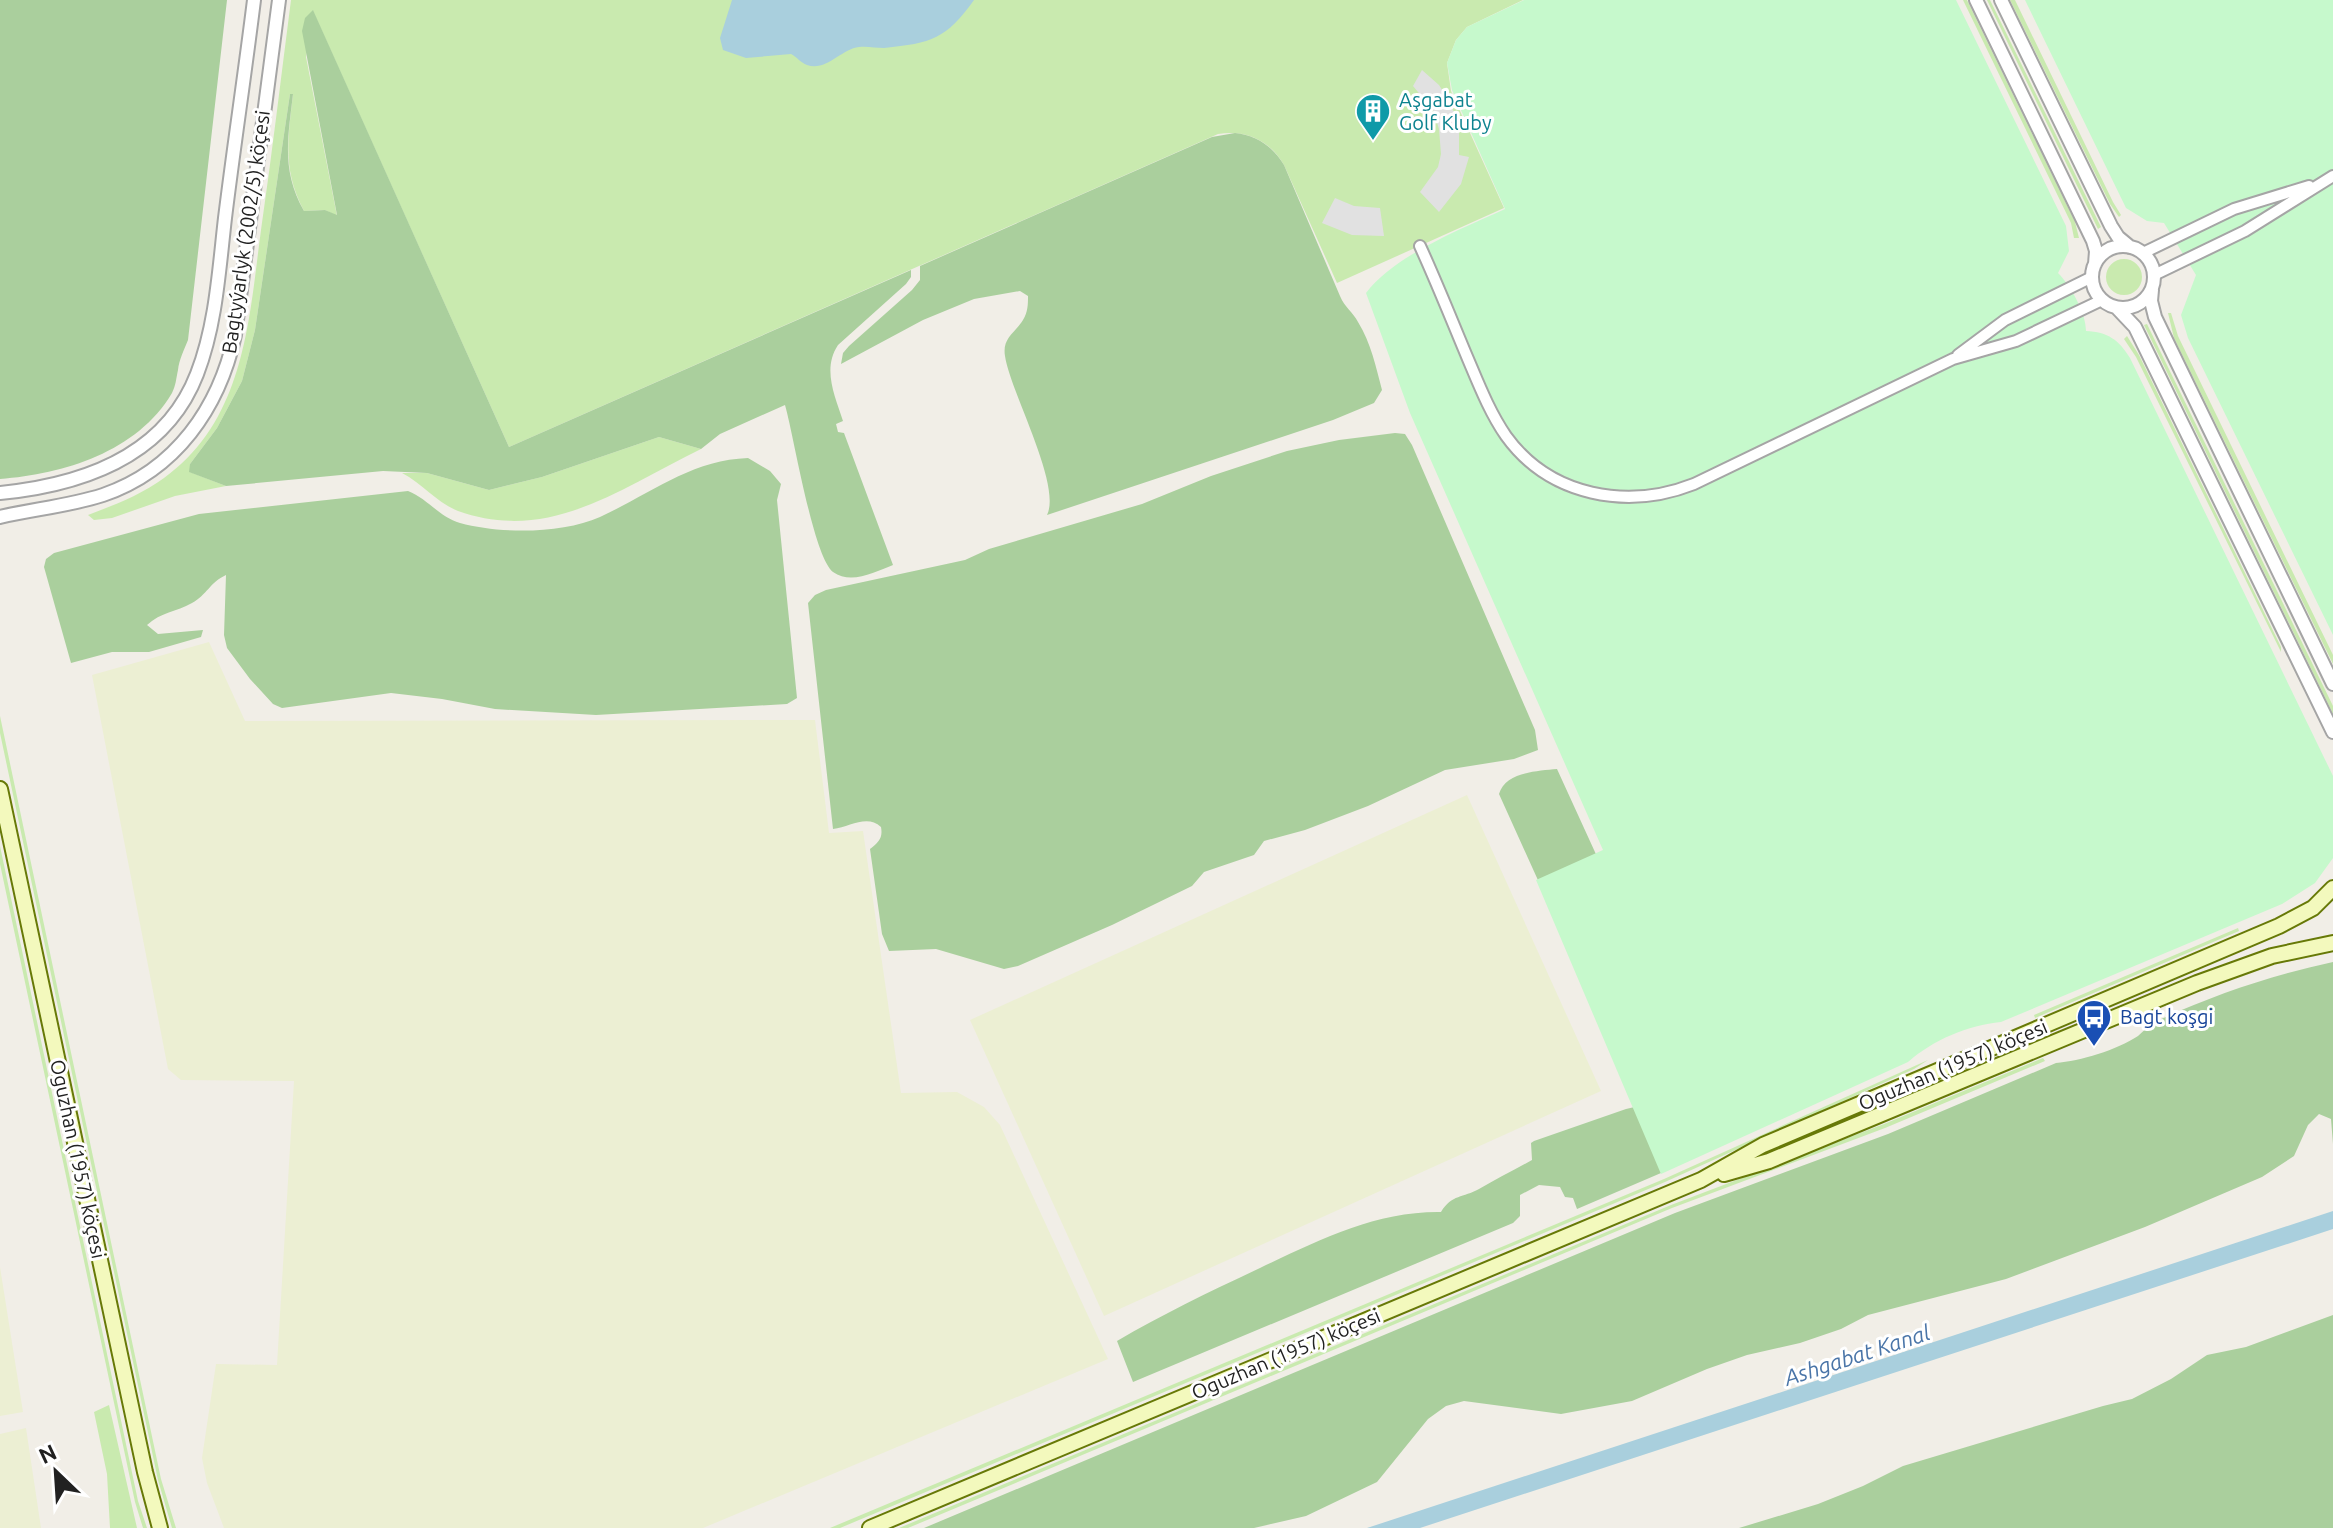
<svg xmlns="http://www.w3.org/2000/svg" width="2333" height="1528" viewBox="0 0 2333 1528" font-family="Ubuntu,sans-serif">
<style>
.farmland{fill:#ecefd3}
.grass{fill:#c9eaaf}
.forest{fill:#aacf9d}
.park{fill:#c6f9cc}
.parking{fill:#e1e1e1}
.water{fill:#a9cfdd}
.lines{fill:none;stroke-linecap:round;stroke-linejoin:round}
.minor-casing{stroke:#a5a5a5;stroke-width:14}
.tertiary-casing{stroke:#a5a5a5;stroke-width:16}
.secondary-casing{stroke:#677907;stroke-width:18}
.minor{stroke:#fff;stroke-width:10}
.tertiary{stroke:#fff;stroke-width:12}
.secondary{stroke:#f3f9bd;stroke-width:14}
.labels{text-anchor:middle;stroke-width:6;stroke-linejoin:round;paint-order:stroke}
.culture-label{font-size:20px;fill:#0d838f;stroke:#fff;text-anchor:start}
.street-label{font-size:20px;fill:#212121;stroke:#fff}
.transit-label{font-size:20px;fill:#164399;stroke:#fff;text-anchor:start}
.water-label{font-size:22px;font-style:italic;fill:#4a75a8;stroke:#fff}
</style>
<rect width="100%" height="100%" fill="#f1eee7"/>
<path class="farmland" d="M 209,642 L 245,721 L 815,720 L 829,833 L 863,831 L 901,1093 L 957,1092 L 984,1107 L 1000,1125 L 1108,1359 L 703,1528 L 224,1528 L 207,1483 L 202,1458 L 216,1364 L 277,1365 L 294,1081 L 181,1080 L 168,1069 L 92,675 Z
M 1467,795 L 1601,1091 L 1104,1316 L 970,1020 Z
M 0,1267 L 23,1412 L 0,1416 Z
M 26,1428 L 41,1528 L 0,1528 L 0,1434 Z"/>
<path class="grass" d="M 291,0 L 1523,0 L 1467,27 L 1456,40 L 1447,63 L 1451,91 L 1504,208 L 1337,283 L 1284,165 C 1270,141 1247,129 1218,134 L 509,447 L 313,11 L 306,57 L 337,216 L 325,210 L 304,211 C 282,169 288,139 293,94 L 290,94 L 255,330 L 242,381 L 217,428 L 190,464 L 190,472 L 226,486 L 175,496 L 112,518 L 94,520 L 88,515 C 114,505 141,495 164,478 C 245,420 249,319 261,230 C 272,154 281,77 291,0 Z
M 1963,0 L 1967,0 L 2075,222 L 2079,238 L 2074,238 L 2071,223 Z
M 1987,0 L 1990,0 L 2101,227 L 2098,229 Z
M 2010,0 L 2015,0 L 2113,202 L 2121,215 L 2119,217 L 2110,204 Z
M2106 277a18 18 0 1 1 36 0a18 18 0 1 1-36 0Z
M 2168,313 L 2171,313 L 2178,336 L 2333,655 L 2333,664 L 2174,338 Z
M 2147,324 L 2333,706 L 2333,714 L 2144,325 Z
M 2127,336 L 2139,355 L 2281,647 L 2281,652 L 2136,357 L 2124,339 Z
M 659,437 L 701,449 C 622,487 551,544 458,511 C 437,503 422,483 402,473 L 427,473 L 489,490 L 542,477 Z
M 0,716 L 161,1479 L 176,1528 L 172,1528 L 158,1480 L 0,733 Z
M 0,846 L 138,1501 L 147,1528 L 143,1528 L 135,1502 L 0,864 Z
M 2238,928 L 2239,931 L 2035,1018 L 2034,1015 Z
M 2043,1058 L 2045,1061 L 1885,1128 L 1672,1208 L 908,1528 L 899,1528 L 1671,1205 L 1884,1124 Z
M 1928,1060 L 1914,1069 L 1665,1182 L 840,1528 L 830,1528 L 1664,1179 Z
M 109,1405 L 137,1528 L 110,1528 L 107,1474 L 94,1412 Z"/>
<path class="forest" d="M 0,0 L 227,0 L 188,340 C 184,350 179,360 178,370 C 176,379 176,385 172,393 C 137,452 64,474 0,479 Z
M 313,10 L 509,447 L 911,270 L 911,277 L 906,284 L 838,345 C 822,369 835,396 843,421 L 836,424 L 838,432 L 844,433 L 893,565 C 875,572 851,585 833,572 C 813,556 794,436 785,405 L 720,434 L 701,449 L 659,437 L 542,477 L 489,490 L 427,473 L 383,471 L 226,486 L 189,472 L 190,464 L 217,428 L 242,381 L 255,330 L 290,94 L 293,94 C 288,138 281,170 304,211 L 325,210 L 337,215 L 302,31 L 305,18 Z
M 1235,133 C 1257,135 1273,147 1284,165 L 1340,296 C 1345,308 1353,312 1358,322 C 1371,343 1376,367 1382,390 L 1374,403 L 1333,420 L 1047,515 C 1062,485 1010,391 1005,356 C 1002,338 1015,333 1023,320 C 1028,312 1028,304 1028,296 L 1020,291 L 974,299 L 923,320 L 841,364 L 843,353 L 849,346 L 912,290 L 920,280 L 920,266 L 1212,137 Z
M 1395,433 L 1405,434 L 1412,445 L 1535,730 L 1538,750 L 1514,759 L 1445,770 L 1368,806 L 1305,830 L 1264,841 L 1254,855 L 1204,872 L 1192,886 L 1112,925 L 1018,966 L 1004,969 L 936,949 L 889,951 L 882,934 L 870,849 C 879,842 883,838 881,827 C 867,814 850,827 833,829 L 808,603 L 815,595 L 826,590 L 965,560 L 989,549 L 1142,504 L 1211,476 L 1287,451 L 1339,440 Z
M 748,458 L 770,471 L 781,484 L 777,500 L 797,698 L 787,704 L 596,715 L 495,709 L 442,699 L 391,693 L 282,708 L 273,704 L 250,679 L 227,648 L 224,635 L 226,575 C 210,582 207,595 192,603 C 176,612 161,612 147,625 L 158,634 L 203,630 L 201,637 L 149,652 L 112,652 L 71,663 L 44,567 L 46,559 L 54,553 L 199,514 L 408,491 C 427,498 439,517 460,523 C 500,534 562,534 600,517 C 650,494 691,460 748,458 Z
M 1557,769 L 1648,968 L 1594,1004 L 1499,794 C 1505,772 1537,771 1557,769 Z
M 1612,805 L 1661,1173 L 1577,1209 L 1573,1198 L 1565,1197 L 1560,1187 L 1539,1185 L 1520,1195 L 1520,1216 L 1513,1223 L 1133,1382 L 1117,1341 C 1163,1314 1211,1291 1260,1268 C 1317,1241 1375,1211 1441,1212 C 1452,1194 1463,1198 1479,1189 C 1496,1179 1514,1170 1532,1160 L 1531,1143 L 1534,1141 L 1626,1109 L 1652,1103 Z
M 2333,962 L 2333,1144 L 2331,1119 L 2319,1114 L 2308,1125 L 2294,1156 L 2262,1177 L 2145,1227 L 2006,1279 L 1868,1315 L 1841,1329 L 1800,1343 L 1747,1355 L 1707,1369 L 1632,1401 L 1561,1414 L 1464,1401 L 1446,1406 L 1428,1419 L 1377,1482 L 1306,1516 L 1254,1528 L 924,1528 L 1675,1213 L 1888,1134 L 2056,1063 C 2080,1061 2117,1050 2138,1036 C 2144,1031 2149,1025 2157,1021 C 2213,995 2272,975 2333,962 Z
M 2333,1315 L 2333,1528 L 1739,1528 L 1818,1504 L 1863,1486 L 1903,1466 L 2103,1406 L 2132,1399 L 2171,1379 L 2207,1355 L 2246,1347 Z"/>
<path class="park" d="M 1524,0 L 1956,0 L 2066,226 L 2069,251 L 2058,273 C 2071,286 2086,313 2086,331 C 2108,332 2119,340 2130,358 L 2333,776 L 2333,858 L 2315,883 L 2282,904 L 2001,1022 C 1968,1025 1933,1040 1908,1062 L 1661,1174 L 1536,880 L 1603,850 L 1410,413 L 1366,293 C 1395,255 1461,229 1505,209 L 1452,90 L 1447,63 L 1456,40 L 1467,27 Z
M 2025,0 L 2333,0 L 2333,635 L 2188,338 L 2181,315 L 2196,275 L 2164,223 L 2147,221 L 2126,208 Z"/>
<path class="parking" d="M 1422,70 L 1439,85 L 1450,102 L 1459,126 L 1459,155 L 1469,157 L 1461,184 L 1439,212 L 1420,192 L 1438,167 L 1441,154 L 1439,129 L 1433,110 L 1413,86 Z
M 1335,198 L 1354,206 L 1380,208 L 1384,236 L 1352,235 L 1322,223 Z"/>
<path class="water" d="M 732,0 L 974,0 C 946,39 932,43 884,48 C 876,48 867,46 859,47 C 841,49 826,72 807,65 C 801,63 797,57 791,54 L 746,58 L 723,50 L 720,38 Z
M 2333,1211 L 2333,1229 L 1420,1528 L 1367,1528 Z"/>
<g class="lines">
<g class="minor-casing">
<path id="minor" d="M 1420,246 C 1437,283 1452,321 1468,359 C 1479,385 1490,413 1506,436 C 1550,497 1628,510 1694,484 L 1953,359 L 2016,341 L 2102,300
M 2143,253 L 2234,209 L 2309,186
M 2154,275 L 2245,231 L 2333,176
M 1958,355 L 2005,320 L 2092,277"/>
</g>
<g class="tertiary-casing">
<path id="tertiary" d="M 1976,0 L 2093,241 L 2096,251 L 2095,264
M 2001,0 L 2111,226 L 2118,237 L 2130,247
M2092 277a31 31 0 1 1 62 0a31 31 0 1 1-62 0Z
M 2152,290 L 2151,301 L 2155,317 L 2333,684
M 2117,308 L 2135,327 L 2333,732
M 0,493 C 82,485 165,457 197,374 C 216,325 219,270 225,218 C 234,145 245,73 254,0
M 0,517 C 34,509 69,506 103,495 C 176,470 219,408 235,335 L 279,0"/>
</g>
<g class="secondary-casing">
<path id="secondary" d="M 0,789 L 145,1472 L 160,1528
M 1724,1174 L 1769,1161 L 2197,983 L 2272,956 L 2333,943
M 870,1528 L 1701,1180 L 1763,1145 L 2279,926 L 2313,908 L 2333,888"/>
</g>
<use href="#minor" class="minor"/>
<use href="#tertiary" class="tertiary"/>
<use href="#secondary" class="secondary"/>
</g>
<defs>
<g id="building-pin" transform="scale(1.8)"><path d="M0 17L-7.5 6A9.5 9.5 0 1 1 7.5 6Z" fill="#0f9aa8" stroke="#fff"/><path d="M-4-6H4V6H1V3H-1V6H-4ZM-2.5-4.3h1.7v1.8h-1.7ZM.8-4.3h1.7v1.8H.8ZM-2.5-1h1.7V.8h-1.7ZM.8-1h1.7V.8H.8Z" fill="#fff"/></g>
<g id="bus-pin" transform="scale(1.8)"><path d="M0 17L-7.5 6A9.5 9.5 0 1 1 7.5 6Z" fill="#1a4fb4" stroke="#fff"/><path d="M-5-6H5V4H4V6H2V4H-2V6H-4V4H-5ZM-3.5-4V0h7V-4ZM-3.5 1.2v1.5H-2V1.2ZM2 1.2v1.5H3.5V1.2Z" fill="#fff"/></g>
</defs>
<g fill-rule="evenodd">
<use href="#building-pin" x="1373" y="111"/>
<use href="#bus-pin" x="2094" y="1017"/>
</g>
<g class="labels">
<g class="culture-label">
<text x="1399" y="107">Aşgabat<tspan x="1399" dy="23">Golf Kluby</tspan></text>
</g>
<g class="street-label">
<text transform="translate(246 232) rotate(-82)" y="7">Bagtyýarlyk (2002/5) köçesi</text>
<text transform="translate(1953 1065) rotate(-23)" y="7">Oguzhan (1957) köçesi</text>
<text transform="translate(78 1159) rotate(78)" y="7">Oguzhan (1957) köçesi</text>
<text transform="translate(1286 1354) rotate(-23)" y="7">Oguzhan (1957) köçesi</text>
</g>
<g class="transit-label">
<text x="2120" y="1024">Bagt koşgi</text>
</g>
<g class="water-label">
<text transform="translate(1857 1355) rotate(-18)" y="8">Ashgabat Kanal</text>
</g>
</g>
<g transform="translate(56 1472) rotate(335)" stroke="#ffffff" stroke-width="6" paint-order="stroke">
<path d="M0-6L14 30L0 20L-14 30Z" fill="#212121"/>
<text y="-12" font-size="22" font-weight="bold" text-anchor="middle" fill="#212121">N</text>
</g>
</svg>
